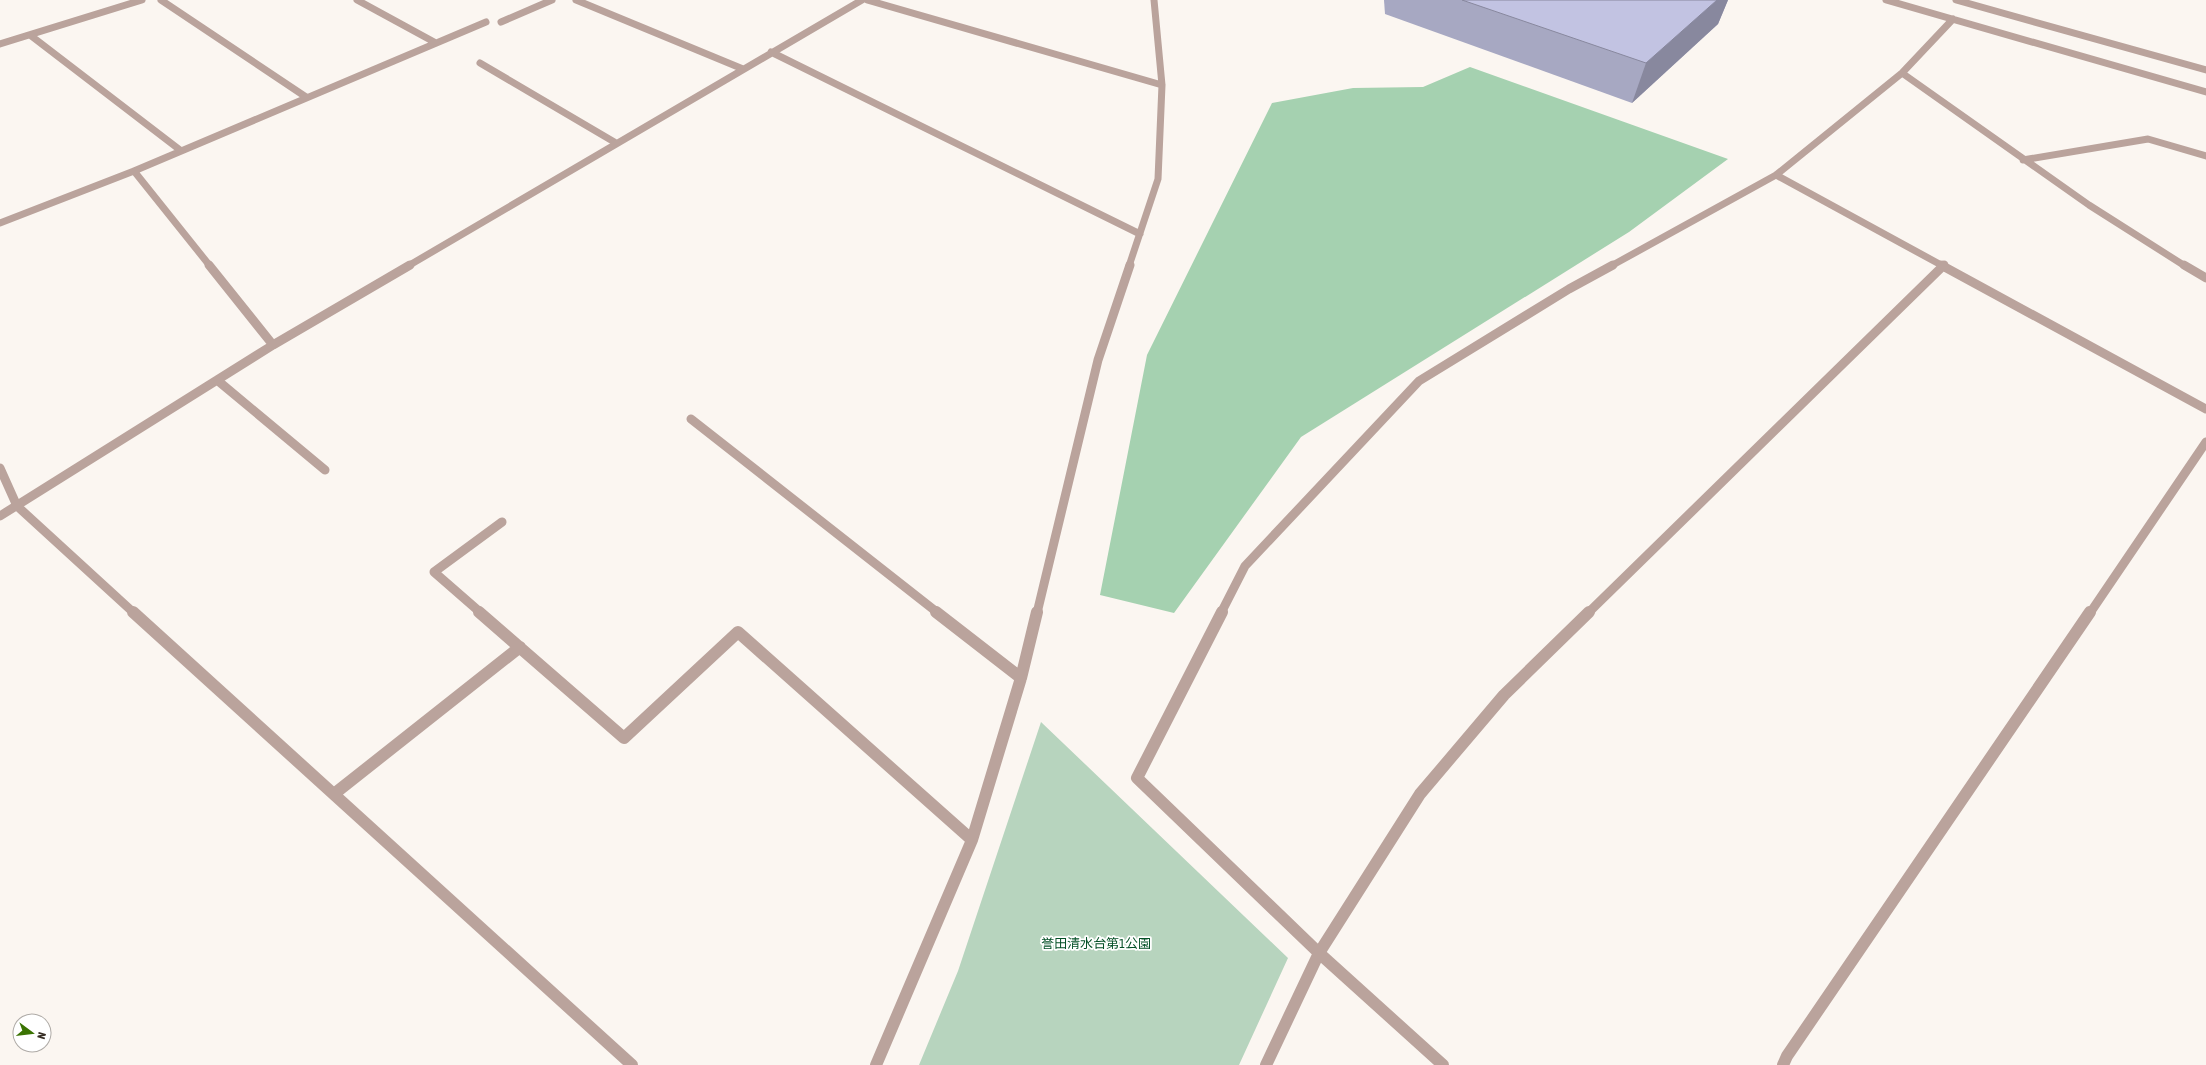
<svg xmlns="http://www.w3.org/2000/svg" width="2206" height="1065" viewBox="0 0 2206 1065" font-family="'Asap Condensed','Noto Sans JP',sans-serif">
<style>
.green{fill:#b7d4be}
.forest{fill:#a5d1b0}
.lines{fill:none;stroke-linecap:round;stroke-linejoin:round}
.minor-far2{stroke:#baa39c;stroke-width:7}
.minor-far1{stroke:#baa39c;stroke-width:9}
.minor{stroke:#baa39c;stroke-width:12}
.wall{fill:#a7a8c2}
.shaded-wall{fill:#88889e}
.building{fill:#c2c3e2;stroke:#88889e}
.labels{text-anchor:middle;stroke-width:3.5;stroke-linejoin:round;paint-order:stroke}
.near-park-label{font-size:13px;fill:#034f26;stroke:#fff}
</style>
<rect width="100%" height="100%" fill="#fbf6f1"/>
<path class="green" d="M 1041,722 L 1288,958 L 1239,1065 L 919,1065 L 958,971 Z"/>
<path class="forest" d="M 1470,67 L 1728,159 L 1629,232 L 1301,437 L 1174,613 L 1100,595 L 1147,355 L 1272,103 L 1353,88 L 1423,87 Z"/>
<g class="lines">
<path class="minor-far2" d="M 161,0 L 306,97
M 357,0 L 436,43
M 576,0 L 743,69
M 867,0 L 1162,85
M 1886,0 L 2206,92
M 1956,0 L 2206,70
M 501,22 L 552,0
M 30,35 L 180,150
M 0,44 L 142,0
M 771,52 L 1140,234
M 480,63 L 616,143
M 1902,73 L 2089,205 L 2185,266
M 2023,160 L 2148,139 L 2206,156
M 134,171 L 210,266
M 1776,175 L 1943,266
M 0,223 L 134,171 L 486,22
M 408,266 L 862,0
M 1129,266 L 1158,179 L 1162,85 L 1154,0
M 1611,266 L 1776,175 L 1902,73 L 1953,19"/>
<path class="minor-far1" d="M 209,265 L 273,345
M 1941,265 L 2206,409
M 2184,265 L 2206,278
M 217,380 L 325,470
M 691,419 L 938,613
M 0,468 L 17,506 L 134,613
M 0,516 L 273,345 L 410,265
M 481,613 L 434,572 L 502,522
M 1037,613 L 1098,360 L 1130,265
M 1221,613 L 1245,566 L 1419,381 L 1569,289 L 1613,265
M 1588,613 L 1944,265
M 2090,613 L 2206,442"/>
<path class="minor" d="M 133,612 L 632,1065
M 479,612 L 624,738 L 738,632 L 972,840
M 936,612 L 1021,678
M 1222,612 L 1137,778 L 1319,953 L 1443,1065
M 334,794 L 520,647
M 876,1065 L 972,840 L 1021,678 L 1037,612
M 1266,1065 L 1319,953 L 1420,794 L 1504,695 L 1589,612
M 1783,1065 L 1787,1056 L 2090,612"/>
</g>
<path class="wall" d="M 1384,0 L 1728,0 L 1718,24 L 1632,103 L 1385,14 Z"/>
<path class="shaded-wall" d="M 1717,0 L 1728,0 L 1718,24 L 1632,103 L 1646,63 Z"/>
<path class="building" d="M 1462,0 L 1717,0 L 1646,63 Z"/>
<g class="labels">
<g class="near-park-label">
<text x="1096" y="948">誉田清水台第1公園</text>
</g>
</g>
<g transform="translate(32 1033) rotate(105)"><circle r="19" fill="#ffffff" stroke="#afaba7"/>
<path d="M0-3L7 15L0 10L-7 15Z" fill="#3a7302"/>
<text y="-6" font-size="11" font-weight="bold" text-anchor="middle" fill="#362d23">N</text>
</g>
</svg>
